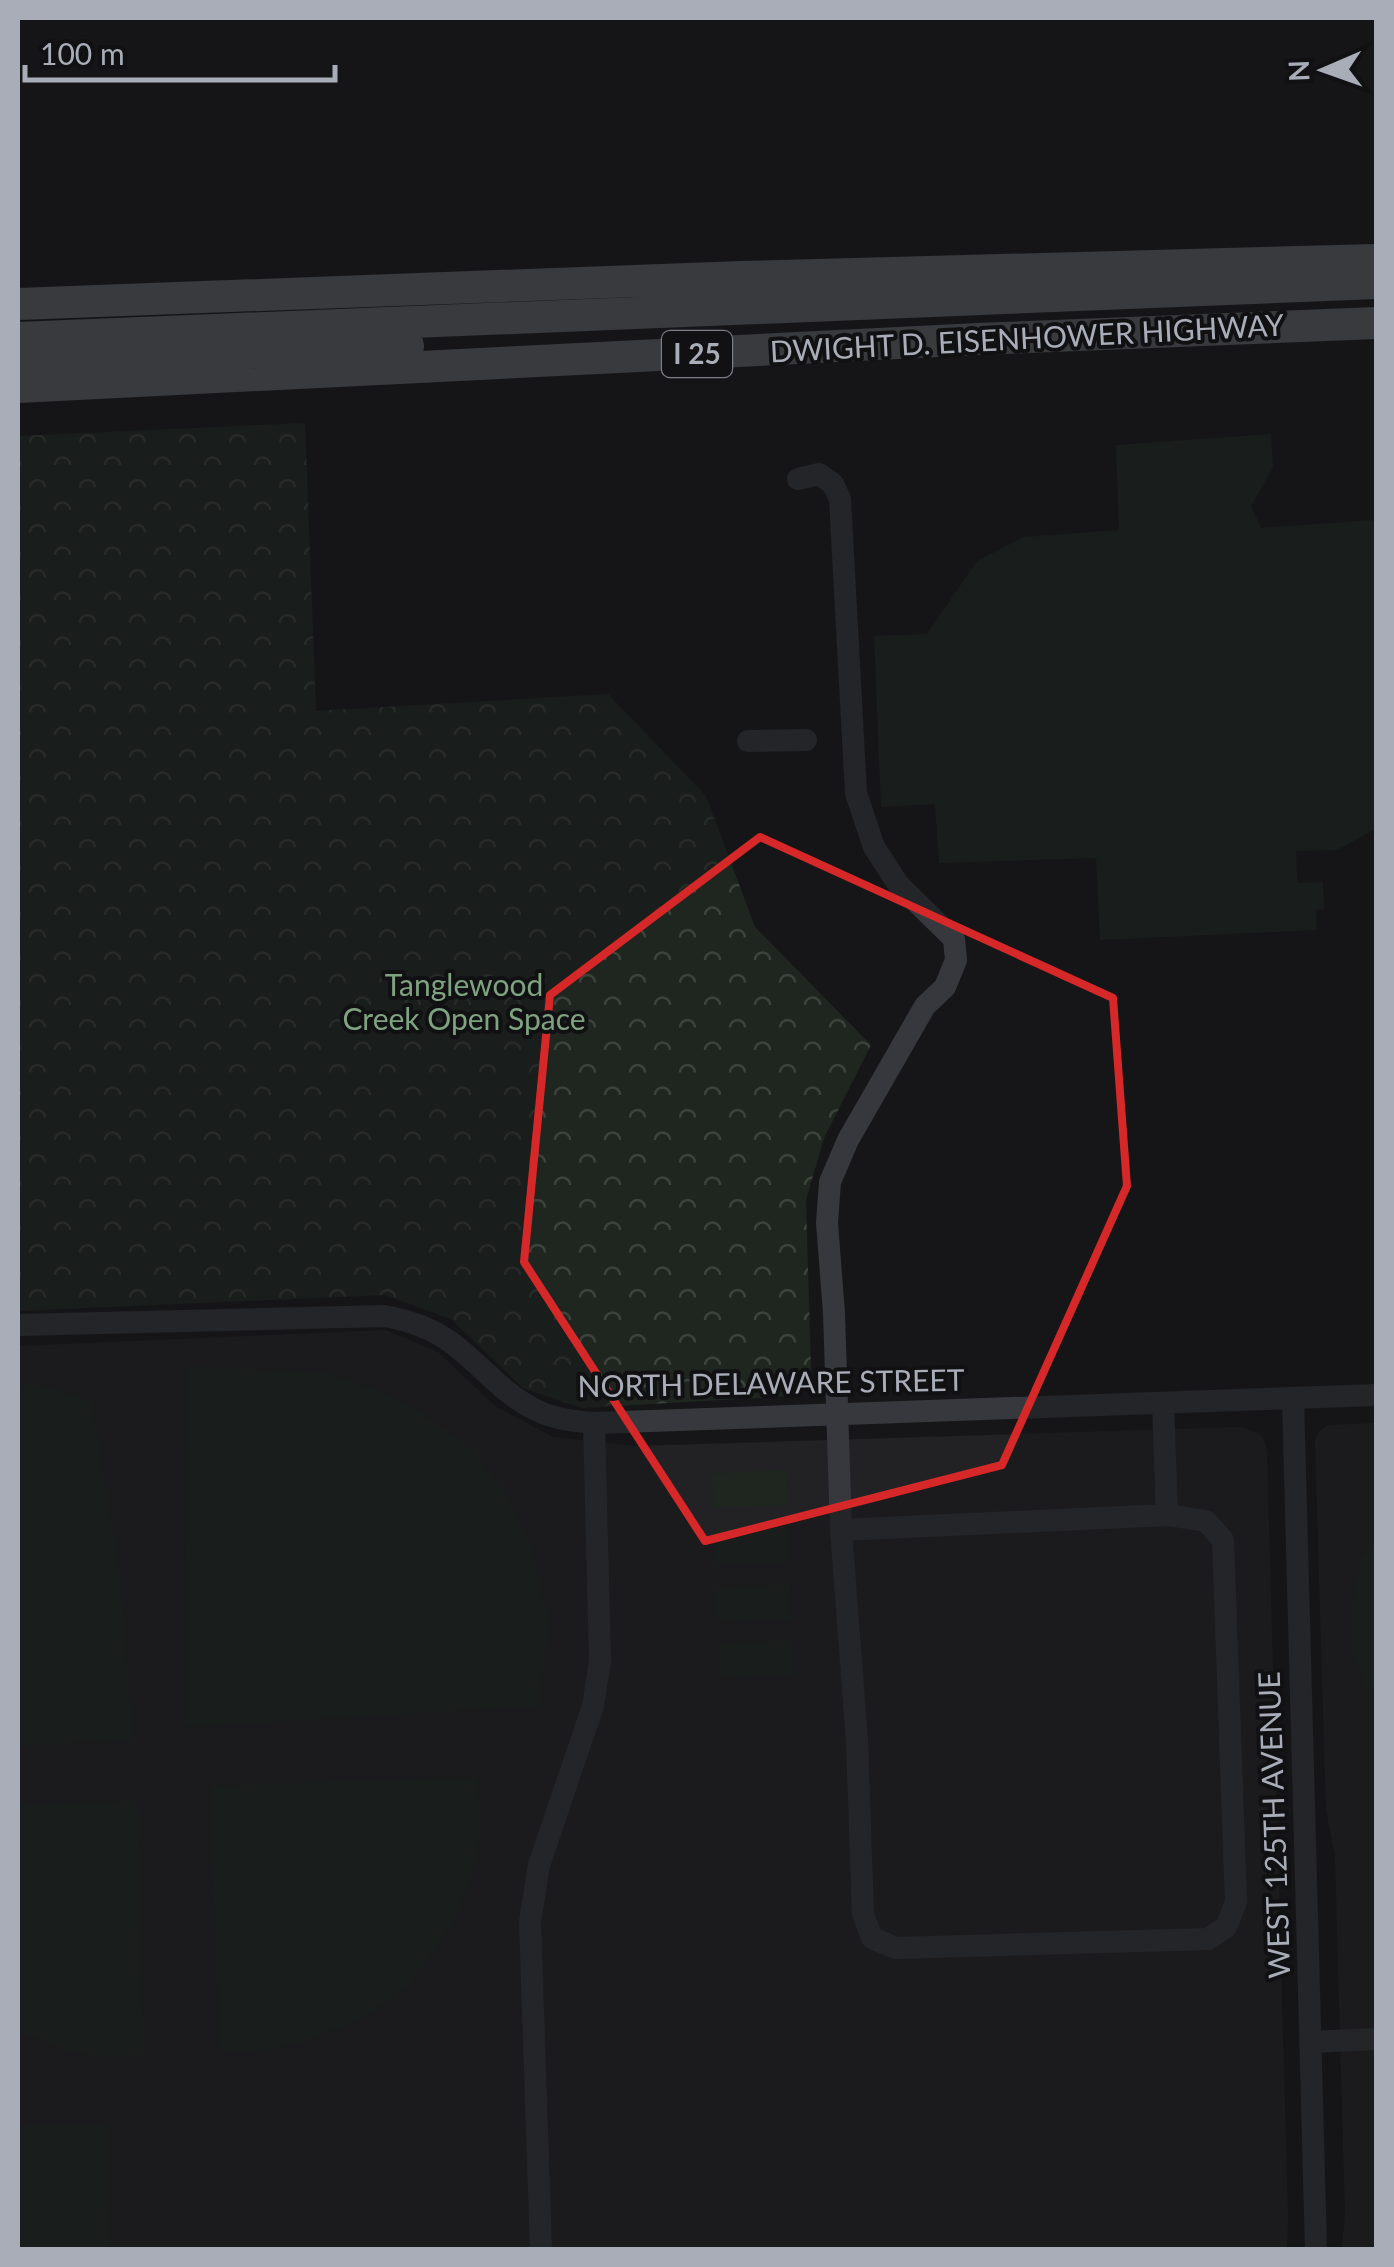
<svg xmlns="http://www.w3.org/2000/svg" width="1394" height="2267" viewBox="0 0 1394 2267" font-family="Lato,sans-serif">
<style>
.built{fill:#222225}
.forest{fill:url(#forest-crowns)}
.garden{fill:#1e261f}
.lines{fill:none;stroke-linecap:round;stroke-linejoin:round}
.minor{stroke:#37383d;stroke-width:22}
.highway{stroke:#63666e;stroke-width:32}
.marked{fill:none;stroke:#d62828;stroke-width:8;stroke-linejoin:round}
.labels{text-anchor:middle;stroke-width:8;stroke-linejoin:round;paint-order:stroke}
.shield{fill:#111113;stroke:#7b7e86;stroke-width:2.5}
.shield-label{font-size:28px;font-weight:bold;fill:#a8adb8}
.street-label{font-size:30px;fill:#a8adb8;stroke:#111113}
.park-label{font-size:30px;fill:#7fa381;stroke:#111113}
</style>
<defs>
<pattern id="forest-crowns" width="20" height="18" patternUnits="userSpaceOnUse" patternTransform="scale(2.5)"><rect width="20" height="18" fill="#1e261f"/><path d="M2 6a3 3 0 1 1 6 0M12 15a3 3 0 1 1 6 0" fill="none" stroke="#3c433d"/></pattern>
</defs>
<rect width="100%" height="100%" fill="#161618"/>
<path class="built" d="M 386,1330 L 438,1352 L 495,1406 L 553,1437 L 635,1446 L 1242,1427 L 1259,1434 L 1264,1440 L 1267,1453 L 1288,2218 L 1287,2249 L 18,2249 L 18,1346 Z
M 1376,1423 L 1376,2249 L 1342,2249 L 1345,2213 L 1335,1856 L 1326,1810 L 1315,1440 L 1319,1431 L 1329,1425 Z"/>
<path class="forest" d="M 305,423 L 316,711 L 608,694 L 706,796 L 755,927 L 871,1045 L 824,1138 L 806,1200 L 811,1370 L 789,1396 L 582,1408 L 523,1388 L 451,1319 L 385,1295 L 18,1311 L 18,436 Z"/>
<path class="garden" d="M 1271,434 L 1273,468 L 1251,506 L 1261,528 L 1376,520 L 1376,829 L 1337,850 L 1296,851 L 1297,883 L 1323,882 L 1324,909 L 1316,910 L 1317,930 L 1100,940 L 1096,858 L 939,863 L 935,804 L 881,807 L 874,636 L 927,634 L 977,561 L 1024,537 L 1119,530 L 1116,445 Z
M 187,1366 L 322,1372 L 371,1387 L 420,1411 L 474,1451 L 509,1498 L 533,1553 L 549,1621 L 539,1706 L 185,1727 Z
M 37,1384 L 92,1401 L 120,1573 L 133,1740 L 18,1746 L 18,1385 Z
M 787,1470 L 788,1505 L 714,1507 L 712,1473 Z
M 789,1527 L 790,1562 L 716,1565 L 714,1530 Z
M 1376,1540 L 1376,1696 L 1367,1687 L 1351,1648 L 1351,1607 L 1362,1557 Z
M 790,1584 L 791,1619 L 717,1622 L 716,1587 Z
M 792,1640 L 793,1675 L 719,1678 L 718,1643 Z
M 477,1777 C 478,1794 481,1813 480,1831 C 479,1890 430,1975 380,2006 C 351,2024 320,2038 288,2046 C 267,2052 241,2050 219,2051 L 210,1786 Z
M 138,1800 L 144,2055 L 89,2056 L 55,2047 L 18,2031 L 18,1805 Z
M 107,2124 L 110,2249 L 18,2249 L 18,2126 Z"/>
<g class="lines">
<path class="minor" d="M 798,479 L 819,474 L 833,484 L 840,499 L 856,793 L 874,847 L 898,884 L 954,939 L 956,960 L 945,987 L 925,1006 L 848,1140 L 830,1182 L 827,1223 L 834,1313 L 841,1530 L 857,1741 L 863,1914 L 872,1938 L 896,1948 L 1208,1939 L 1226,1927 L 1236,1902 L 1223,1540 L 1206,1521 L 1167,1515 L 841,1530
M 748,741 L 806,740
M 18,1325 L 384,1316 C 407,1320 429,1327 449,1341 C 479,1362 500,1392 534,1409 C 553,1419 573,1421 594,1423 L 1376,1395
M 1293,1399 L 1316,2250
M 1163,1403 L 1167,1515
M 1311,2042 L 1376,2039
M 541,2250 L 530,1922 L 539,1865 L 593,1706 L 600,1661 L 594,1423"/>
<path class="highway" d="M 18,304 L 741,277 L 1376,260
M 18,338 L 1376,283
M 18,362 L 408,346
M 18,387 L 978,339 L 1376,323"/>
</g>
<path d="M0 0H1394V2267H0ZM 760,837 L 1113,998 L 1127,1186 L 1002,1465 L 705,1541 L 524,1262 L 550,995 Z" fill="#161618" fill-opacity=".55" fill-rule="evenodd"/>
<path class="marked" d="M 760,837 L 1113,998 L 1127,1186 L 1002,1465 L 705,1541 L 524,1262 L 550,995 Z"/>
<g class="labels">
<rect class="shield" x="662" y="331" width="70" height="46" rx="8"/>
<g class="shield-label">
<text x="697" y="364">I 25</text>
</g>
<g class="street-label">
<text transform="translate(1027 339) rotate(-3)" y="10">DWIGHT D. EISENHOWER HIGHWAY</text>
<text transform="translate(771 1384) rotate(-1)" y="10">NORTH DELAWARE STREET</text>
<text transform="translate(1275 1825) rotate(-92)" y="10">WEST 125TH AVENUE</text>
</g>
<g class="park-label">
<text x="464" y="996">Tanglewood<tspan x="464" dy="34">Creek Open Space</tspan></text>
</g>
</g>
<rect width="1394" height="2267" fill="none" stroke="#a8adb8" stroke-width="40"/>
<g transform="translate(1324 70) rotate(268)" stroke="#111113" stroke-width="8" paint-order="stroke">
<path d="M0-8L18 38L0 25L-18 38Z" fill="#a8adb8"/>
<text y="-15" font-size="28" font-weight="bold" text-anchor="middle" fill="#a8adb8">N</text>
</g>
<path d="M25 65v15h310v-15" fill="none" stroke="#a8adb8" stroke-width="5"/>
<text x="40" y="65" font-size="30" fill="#a8adb8" stroke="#111113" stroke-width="8" paint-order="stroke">100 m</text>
</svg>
